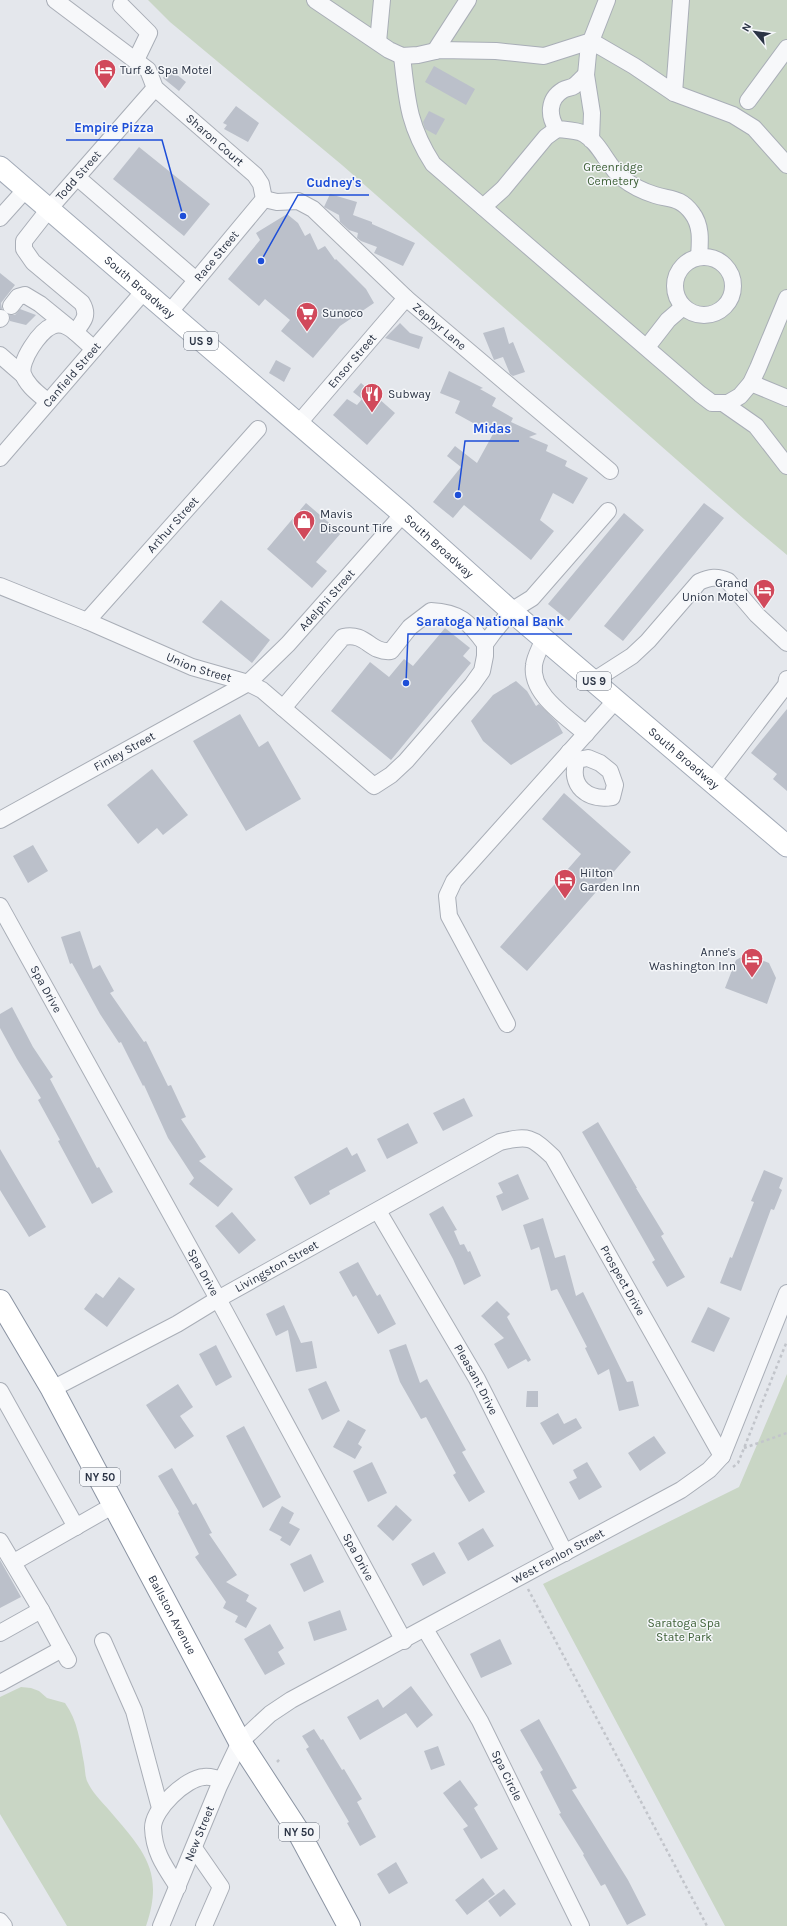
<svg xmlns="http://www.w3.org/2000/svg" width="787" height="1926" viewBox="0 0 787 1926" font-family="Karla,sans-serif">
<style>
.green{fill:#c9d6c5}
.building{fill:#bbc0ca}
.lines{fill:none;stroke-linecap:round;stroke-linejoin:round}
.minor-casing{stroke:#a9aeb7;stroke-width:18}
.major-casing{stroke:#a3abb8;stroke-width:23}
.highway-casing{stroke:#8b94a3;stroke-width:24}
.path{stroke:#c2c5cb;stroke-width:2.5;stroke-dasharray:3 3;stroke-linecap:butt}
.minor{stroke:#f7f8fa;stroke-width:16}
.major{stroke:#fff;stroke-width:21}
.highway{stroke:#fff;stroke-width:22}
.labels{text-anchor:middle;stroke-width:3;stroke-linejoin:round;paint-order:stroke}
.shield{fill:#f4f6f9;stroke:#676e7b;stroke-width:1}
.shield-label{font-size:11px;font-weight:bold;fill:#2b3445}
.poi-label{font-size:12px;fill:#2b3445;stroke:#f4f6f9;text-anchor:start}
.street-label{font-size:12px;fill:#2b3445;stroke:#f4f6f9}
.park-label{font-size:12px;fill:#3f6138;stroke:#f4f6f9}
.leader{fill:none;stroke:#1d4ed8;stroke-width:1.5}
.callout-dot{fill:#1d4ed8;stroke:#f4f6f9;stroke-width:1.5}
.callout-label{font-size:13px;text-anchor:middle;font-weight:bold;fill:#1d4ed8;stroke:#f4f6f9;stroke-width:3;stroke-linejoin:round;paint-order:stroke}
</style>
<rect width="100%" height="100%" fill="#e4e7ec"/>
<path class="green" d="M 148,0 L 787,0 L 787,555 L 744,519 L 342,165 L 170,22 Z
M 787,1374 L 787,1926 L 725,1926 L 543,1584 L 739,1487 Z
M 21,1687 L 31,1688 L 39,1691 L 47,1698 L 65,1703 C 78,1721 80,1742 84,1763 C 85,1768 85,1776 87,1781 C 92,1792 101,1801 109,1810 C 143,1850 165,1871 146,1926 L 67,1926 L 0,1814 L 0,1697 Z"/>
<path class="building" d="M 434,66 L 475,89 L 466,105 L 425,82 Z
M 170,69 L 186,82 L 179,91 L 163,78 Z
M 236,106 L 259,123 L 248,142 L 224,129 L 227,125 L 223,123 Z
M 429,111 L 445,119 L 436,135 L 425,129 L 423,122 Z
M 139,147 L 210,204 L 184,236 L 113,179 Z
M 330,194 L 357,202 L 353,215 L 372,222 L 372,224 L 415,243 L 403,266 L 374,253 L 377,247 L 361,241 L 357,238 L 358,233 L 349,230 L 340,222 L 339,215 L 324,207 Z
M 287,214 L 298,223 L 305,236 L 310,233 L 318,250 L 325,246 L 335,260 L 336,259 L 366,289 L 374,303 L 340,326 L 313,358 L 281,331 L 290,320 L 265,299 L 259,306 L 228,279 L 260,240 L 256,233 Z
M 0,273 L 15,285 L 1,303 L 2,309 L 0,309 Z
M 20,309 L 36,315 L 26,325 L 10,321 L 10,315 L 15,315 Z
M 400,323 L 410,333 L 423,337 L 419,349 L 385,338 Z
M 504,327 L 509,344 L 513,342 L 525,372 L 513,376 L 510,374 L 503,357 L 494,360 L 483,333 Z
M 276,360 L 291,368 L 284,382 L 269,373 Z
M 449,371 L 483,388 L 480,389 L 496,398 L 492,406 L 513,418 L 511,422 L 537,434 L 529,437 L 548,445 L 546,451 L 567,461 L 565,466 L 588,478 L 573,504 L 553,493 L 540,520 L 554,531 L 531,560 L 464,505 L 453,518 L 433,502 L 461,467 L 447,456 L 455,446 L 477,463 L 493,434 L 455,413 L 460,401 L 440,393 Z
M 361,383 L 395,413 L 367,445 L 333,415 L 347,399 L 357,405 L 362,399 L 353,392 Z
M 306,503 L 341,533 L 316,562 L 327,571 L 312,588 L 267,549 Z
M 704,503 L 724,518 L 623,641 L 604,626 Z
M 624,513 L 644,530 L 569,621 L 548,604 Z
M 221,600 L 270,640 L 252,663 L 202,622 Z
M 445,628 L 470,648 L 463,656 L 471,663 L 391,760 L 331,711 L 370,662 L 389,677 L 404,659 L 413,666 Z
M 516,681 L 527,691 L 536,706 L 539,704 L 557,722 L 563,733 L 511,765 L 483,741 L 471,721 L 493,695 Z
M 787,709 L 787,791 L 773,779 L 777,774 L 751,753 Z
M 240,714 L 259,747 L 268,741 L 301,799 L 246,831 L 193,741 Z
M 152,769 L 188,815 L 163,835 L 157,828 L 138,844 L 107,805 Z
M 564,793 L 631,852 L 527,971 L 500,947 L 581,854 L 542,819 Z
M 33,845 L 48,871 L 28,883 L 13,856 Z
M 80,931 L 93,969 L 100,965 L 114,991 L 110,993 L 144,1042 L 146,1041 L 168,1086 L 171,1085 L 186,1117 L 181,1119 L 206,1157 L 199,1161 L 233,1189 L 218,1207 L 189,1184 L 194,1178 L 168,1138 L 144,1085 L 143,1086 L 121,1042 L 119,1043 L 100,1014 L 72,963 L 70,964 L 61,937 Z
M 747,954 L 769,963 L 776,978 L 767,1004 L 725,988 L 736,960 Z
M 12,1007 L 33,1047 L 53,1077 L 50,1079 L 97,1168 L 99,1167 L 113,1192 L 92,1204 L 58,1141 L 60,1140 L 38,1100 L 41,1098 L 17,1059 L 0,1028 L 0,1014 Z
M 464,1098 L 473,1116 L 443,1131 L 433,1113 Z
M 598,1122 L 637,1188 L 636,1188 L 664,1234 L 661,1236 L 685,1277 L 667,1287 L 652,1262 L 655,1260 L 582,1132 Z
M 408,1123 L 418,1143 L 387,1159 L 377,1139 Z
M 347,1147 L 352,1156 L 357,1153 L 366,1171 L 329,1191 L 330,1194 L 310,1205 L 294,1177 Z
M 0,1149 L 46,1227 L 29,1237 L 0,1190 Z
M 764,1170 L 783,1178 L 779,1188 L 782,1190 L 774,1210 L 771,1209 L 741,1291 L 720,1283 L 730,1257 L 732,1258 L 754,1202 L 751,1201 Z
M 518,1174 L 529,1199 L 502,1211 L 496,1196 L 503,1193 L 498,1183 Z
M 443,1206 L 457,1230 L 454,1231 L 460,1245 L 464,1244 L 468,1252 L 470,1251 L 481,1276 L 464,1285 L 453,1259 L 429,1214 Z
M 232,1212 L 256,1240 L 239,1254 L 215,1226 Z
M 543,1218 L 555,1258 L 565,1255 L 576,1296 L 583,1292 L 627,1382 L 633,1381 L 639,1406 L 619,1411 L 609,1369 L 598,1375 L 585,1348 L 587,1347 L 557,1289 L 551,1291 L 539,1247 L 531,1250 L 523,1225 Z
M 358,1262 L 377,1296 L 380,1294 L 396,1324 L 378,1334 L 356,1295 L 353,1297 L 339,1272 Z
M 119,1277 L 135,1289 L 107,1327 L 84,1309 L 96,1293 L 103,1298 Z
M 497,1301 L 510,1314 L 507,1317 L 531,1360 L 528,1362 L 526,1359 L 508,1369 L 494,1344 L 504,1338 L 481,1316 Z
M 284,1305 L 301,1343 L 312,1341 L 317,1368 L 296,1372 L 288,1330 L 276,1336 L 266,1314 Z
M 708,1307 L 730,1318 L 714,1352 L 691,1342 Z
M 406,1344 L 420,1383 L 427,1379 L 466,1450 L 462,1452 L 485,1492 L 469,1502 L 453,1475 L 456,1473 L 426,1417 L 421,1419 L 400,1382 L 389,1350 Z
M 216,1345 L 232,1377 L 216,1386 L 199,1354 Z
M 326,1381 L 340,1411 L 322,1420 L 308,1389 Z
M 178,1384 L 193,1407 L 180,1416 L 194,1436 L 175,1449 L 146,1405 Z
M 527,1391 L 538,1391 L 538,1407 L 526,1407 Z
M 558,1413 L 564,1424 L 576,1418 L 582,1428 L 553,1445 L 540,1423 Z
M 348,1420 L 366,1430 L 358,1444 L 362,1447 L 355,1459 L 333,1447 Z
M 244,1426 L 281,1497 L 263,1508 L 226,1436 Z
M 654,1436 L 666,1453 L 640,1471 L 628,1453 Z
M 372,1462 L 387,1493 L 368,1502 L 353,1471 Z
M 587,1462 L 602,1487 L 579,1500 L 569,1482 L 577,1478 L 573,1470 Z
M 172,1468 L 193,1505 L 196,1503 L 212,1533 L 209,1534 L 237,1575 L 226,1582 L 249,1595 L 246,1601 L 257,1608 L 246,1628 L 235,1622 L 238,1616 L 223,1608 L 226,1602 L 195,1557 L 199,1554 L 178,1513 L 179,1512 L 158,1476 Z
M 396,1505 L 412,1520 L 393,1541 L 377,1526 Z
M 282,1506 L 294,1513 L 289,1523 L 300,1529 L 290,1546 L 280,1540 L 282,1537 L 269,1530 Z
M 483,1528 L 494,1546 L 468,1561 L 458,1543 Z
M 434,1552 L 446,1573 L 423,1586 L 411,1564 Z
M 311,1554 L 324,1582 L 304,1592 L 290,1564 Z
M 0,1560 L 21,1597 L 0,1608 Z
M 340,1610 L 347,1630 L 314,1641 L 308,1622 Z
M 270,1624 L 284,1648 L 278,1652 L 285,1664 L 265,1675 L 244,1639 Z
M 500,1639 L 512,1664 L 481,1678 L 470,1654 Z
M 411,1686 L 433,1715 L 417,1728 L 406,1713 L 360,1740 L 347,1717 L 378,1699 L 383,1708 Z
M 539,1719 L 577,1788 L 572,1790 L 628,1880 L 646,1915 L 627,1925 L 605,1884 L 601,1886 L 583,1855 L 584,1854 L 559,1814 L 561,1813 L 540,1772 L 543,1770 L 520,1730 Z
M 314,1729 L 321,1740 L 323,1739 L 342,1770 L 344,1769 L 362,1799 L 357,1802 L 376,1837 L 360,1846 L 347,1823 L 349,1822 L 306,1749 L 309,1747 L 302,1736 Z
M 438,1746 L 445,1765 L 431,1770 L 424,1751 Z
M 460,1780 L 478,1805 L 474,1808 L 498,1849 L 481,1859 L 463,1829 L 468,1826 L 443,1793 Z
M 396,1862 L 408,1883 L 389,1894 L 377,1874 Z
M 483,1878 L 495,1894 L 467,1915 L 455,1900 Z
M 504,1889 L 516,1904 L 500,1917 L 488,1901 Z"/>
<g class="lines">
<g class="minor-casing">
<g id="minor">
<path id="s1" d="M 55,0 L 148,70 L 155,88 L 255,175 L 261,184 L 264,199"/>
<path d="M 315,0 L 389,50 L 402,56 L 418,55 L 440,50 L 496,51 L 544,56 L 591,41 L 607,0"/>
<path d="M 121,5 L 149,33 L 136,60"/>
<path d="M 378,42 L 382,0"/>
<path d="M 435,51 L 468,0"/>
<path d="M 402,56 C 407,100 408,125 433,164 L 700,394 L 712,403 L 728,403 L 740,396 L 751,383 L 758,368 L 787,298"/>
<path d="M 586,75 L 588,54 L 591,41 L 634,66 L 674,93 L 733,115 L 754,128 L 787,165"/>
<path d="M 674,93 L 681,0"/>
<path d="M 748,101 L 787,48"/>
<path d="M 591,140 L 592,113 L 586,75 C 582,78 579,82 574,86 C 571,88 566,88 563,90 C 548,99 548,116 557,129 C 566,130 577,130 584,134 C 601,144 607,166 622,178 C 631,185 645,192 655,195 C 671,200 680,197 692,213 C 702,226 700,242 699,257"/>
<path d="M 78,178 L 196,280"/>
<path id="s2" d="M 264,199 L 277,202 L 298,201 L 313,209 L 406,298 L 610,471"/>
<path d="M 483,207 L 503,189 L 546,137 L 557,129"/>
<path d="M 0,218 L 26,189"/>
<circle cx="704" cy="286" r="29"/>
<path d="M 11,306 L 18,297 L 25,295 L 40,304 L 67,326"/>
<path id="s3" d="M 169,313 L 264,199"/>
<path d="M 0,319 L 1,318"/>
<path d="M 647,347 L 668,320 L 683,307"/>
<path id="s4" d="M 94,349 L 75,332 C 84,321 89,315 82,303 L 33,262 L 24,249 L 24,241 L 49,209 L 155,88"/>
<path d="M 0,355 L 23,375"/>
<path d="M 751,383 L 787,398"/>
<path d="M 48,402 C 39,394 27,386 23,374 C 19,361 40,331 52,326 C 60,322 69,327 75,332"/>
<path d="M 723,403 L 756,426 L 787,466"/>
<path id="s5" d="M 298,424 L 406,298"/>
<path id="s6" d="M 0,458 L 144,291"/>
<path id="s7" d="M 0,586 L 87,621 L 192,667 L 248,683 L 262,690 L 374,786 L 391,775 L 406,761 L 472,685 L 482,671 L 485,656 L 485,644 L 493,633 L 511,611 L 532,598 L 608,511"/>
<path id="s8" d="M 87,621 L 258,429"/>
<path d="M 544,638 C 541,647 535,656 534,665 C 530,694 566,716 586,734"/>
<path d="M 593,681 L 632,656 L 648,641 L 699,582 C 710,577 717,576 728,581 L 757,615 L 787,643"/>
<path d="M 283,708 L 343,637 C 367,632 369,653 391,651 L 410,627 L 431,611 C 459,612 469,622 485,644"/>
<path d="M 569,752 L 577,760 L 588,758 L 600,763 L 610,771 L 615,785 L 612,797 C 588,801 568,786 577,760"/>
<path d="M 711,783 L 786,685 L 787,679"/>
<path id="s9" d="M 0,820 L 248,683 L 288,644 L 403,514"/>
<path id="s10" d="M 0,906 L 218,1299 L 404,1641"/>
<path d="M 507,1024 L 449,916 L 447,896 L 454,881 L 616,700"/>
<path id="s11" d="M 378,1211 L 477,1379 L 565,1553"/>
<path id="s12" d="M 52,1389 L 177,1324 L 218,1299 L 500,1142 C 529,1135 532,1137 553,1157 L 722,1456"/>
<path d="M 0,1391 L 76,1527"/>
<path d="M 0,1541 L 41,1610 L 68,1660"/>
<path d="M 14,1562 L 114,1505"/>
<path id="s13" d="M 425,1629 L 480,1721 L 581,1926"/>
<path d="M 0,1633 L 41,1610"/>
<path d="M 103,1641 L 134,1711 L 160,1808"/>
<path d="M 0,1683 L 62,1649"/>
<path d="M 194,1848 L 221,1887 L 204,1926"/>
<path d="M 178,1887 C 165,1867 154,1853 153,1828 C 153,1809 186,1778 204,1777 C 210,1776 217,1779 222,1779"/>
<path d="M 0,1921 L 4,1926"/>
<path id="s14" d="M 161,1926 L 219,1786 L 240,1742 L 270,1714 L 291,1700 L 681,1490 L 709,1470 L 722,1456 L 787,1293"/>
</g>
</g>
<g class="major-casing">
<g id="major">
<path id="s15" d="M 0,167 L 403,514 L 511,611 L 787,846"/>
</g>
</g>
<g class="highway-casing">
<g id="highway">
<path id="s16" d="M 0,1301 L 52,1389 L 240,1742 L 298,1831 L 349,1926"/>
</g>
</g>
<path class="path" d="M 744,1448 L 787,1433
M 733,1467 L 738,1463 L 787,1341
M 528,1589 L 707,1926
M 277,1762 L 280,1759"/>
<use href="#minor" class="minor"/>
<use href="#major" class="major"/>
<use href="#highway" class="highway"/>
</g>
<defs>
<g id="hotel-pin" transform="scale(1.15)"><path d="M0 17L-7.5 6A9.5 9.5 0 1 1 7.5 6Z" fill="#d1495b" stroke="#f4f6f9"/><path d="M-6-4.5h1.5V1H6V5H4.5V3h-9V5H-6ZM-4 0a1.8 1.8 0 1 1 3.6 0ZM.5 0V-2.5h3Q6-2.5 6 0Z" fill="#fff"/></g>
<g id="supermarket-pin" transform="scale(1.15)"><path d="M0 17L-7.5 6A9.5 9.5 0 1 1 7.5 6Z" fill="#d1495b" stroke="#f4f6f9"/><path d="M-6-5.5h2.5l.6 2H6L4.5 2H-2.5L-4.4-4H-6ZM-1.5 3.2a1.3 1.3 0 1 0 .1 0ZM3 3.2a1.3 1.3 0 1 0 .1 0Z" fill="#fff"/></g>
<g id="restaurant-pin" transform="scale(1.15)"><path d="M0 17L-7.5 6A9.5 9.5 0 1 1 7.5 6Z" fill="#d1495b" stroke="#f4f6f9"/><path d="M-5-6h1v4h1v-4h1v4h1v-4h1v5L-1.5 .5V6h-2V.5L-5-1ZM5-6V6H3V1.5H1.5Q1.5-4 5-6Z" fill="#fff"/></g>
<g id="shop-pin" transform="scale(1.15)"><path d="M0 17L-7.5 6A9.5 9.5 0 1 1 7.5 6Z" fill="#d1495b" stroke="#f4f6f9"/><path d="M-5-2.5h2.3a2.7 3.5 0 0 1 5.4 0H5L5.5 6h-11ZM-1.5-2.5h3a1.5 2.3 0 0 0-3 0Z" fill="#fff"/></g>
</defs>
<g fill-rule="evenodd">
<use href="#hotel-pin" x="105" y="70"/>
<use href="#supermarket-pin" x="307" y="313"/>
<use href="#restaurant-pin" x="372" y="394"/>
<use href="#shop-pin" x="304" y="521"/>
<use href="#hotel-pin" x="764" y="590"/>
<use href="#hotel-pin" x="565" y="880"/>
<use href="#hotel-pin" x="752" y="959"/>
</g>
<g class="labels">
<g class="shield">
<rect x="184" y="332" width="34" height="18" rx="3"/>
<rect x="577" y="672" width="34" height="18" rx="3"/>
<rect x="80" y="1468" width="40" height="18" rx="3"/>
<rect x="279" y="1823" width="40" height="18" rx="3"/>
</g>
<g class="shield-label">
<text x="201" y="345">US 9</text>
<text x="594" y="685">US 9</text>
<text x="100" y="1481">NY 50</text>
<text x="299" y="1836">NY 50</text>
</g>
<g class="poi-label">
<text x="120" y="74">Turf &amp; Spa Motel</text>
<text x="322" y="317">Sunoco</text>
<text x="388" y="398">Subway</text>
<text x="320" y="518">Mavis<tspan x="320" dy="14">Discount Tire</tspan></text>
<text x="748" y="587" text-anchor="end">Grand<tspan x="748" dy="14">Union Motel</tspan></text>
<text x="580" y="877">Hilton<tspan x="580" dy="14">Garden Inn</tspan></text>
<text x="736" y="956" text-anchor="end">Anne's<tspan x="736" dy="14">Washington Inn</tspan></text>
</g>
<g class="street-label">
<text dy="4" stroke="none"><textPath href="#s1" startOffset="215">Sharon Court</textPath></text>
<text dy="4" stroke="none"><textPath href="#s4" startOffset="231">Todd Street</textPath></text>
<text dy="4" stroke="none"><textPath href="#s3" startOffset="74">Race Street</textPath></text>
<text dy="4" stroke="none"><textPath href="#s15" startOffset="184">South Broadway</textPath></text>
<text dy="4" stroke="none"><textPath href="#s2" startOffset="224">Zephyr Lane</textPath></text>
<text dy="4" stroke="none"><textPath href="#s5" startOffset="83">Ensor Street</textPath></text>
<text dy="4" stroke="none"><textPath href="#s6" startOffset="110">Canfield Street</textPath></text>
<text dy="4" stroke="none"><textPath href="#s8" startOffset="129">Arthur Street</textPath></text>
<text dy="4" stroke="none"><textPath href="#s15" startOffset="580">South Broadway</textPath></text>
<text dy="4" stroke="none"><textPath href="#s9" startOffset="398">Adelphi Street</textPath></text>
<text dy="4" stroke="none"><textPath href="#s7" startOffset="215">Union Street</textPath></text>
<text dy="4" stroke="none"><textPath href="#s9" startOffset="142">Finley Street</textPath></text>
<text dy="4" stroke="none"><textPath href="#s15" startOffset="904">South Broadway</textPath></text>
<text dy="4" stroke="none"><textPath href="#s10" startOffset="95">Spa Drive</textPath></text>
<text dy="4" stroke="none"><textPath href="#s12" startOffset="256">Livingston Street</textPath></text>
<text dy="4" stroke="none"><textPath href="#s10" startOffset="419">Spa Drive</textPath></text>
<text dy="4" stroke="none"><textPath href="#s12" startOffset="713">Prospect Drive</textPath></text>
<text dy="4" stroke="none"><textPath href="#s11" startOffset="195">Pleasant Drive</textPath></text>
<text dy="4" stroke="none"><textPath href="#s10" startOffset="743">Spa Drive</textPath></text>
<text dy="4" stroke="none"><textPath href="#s14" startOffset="570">West Fenlon Street</textPath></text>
<text dy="4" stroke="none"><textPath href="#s16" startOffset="358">Ballston Avenue</textPath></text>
<text dy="4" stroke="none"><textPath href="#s13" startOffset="168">Spa Circle</textPath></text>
<text dy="4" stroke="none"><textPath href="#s14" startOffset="100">New Street</textPath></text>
</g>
<g class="park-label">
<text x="613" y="171">Greenridge<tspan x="613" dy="14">Cemetery</tspan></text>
<text x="684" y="1627">Saratoga Spa<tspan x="684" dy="14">State Park</tspan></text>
</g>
</g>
<path class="leader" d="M183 216L162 140H66M261 261L298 195H369M458 495L465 441H519M406 683L408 634H572"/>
<g class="callout-dot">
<circle cx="183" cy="216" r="4"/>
<circle cx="261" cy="261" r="4"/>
<circle cx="458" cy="495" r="4"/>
<circle cx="406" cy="683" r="4"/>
</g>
<g class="callout-label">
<text x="114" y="132">Empire Pizza</text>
<text x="334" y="187">Cudney's</text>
<text x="492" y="433">Midas</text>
<text x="490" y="626">Saratoga National Bank</text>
</g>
<g transform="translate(755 32) rotate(299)" stroke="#f4f6f9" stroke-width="3" paint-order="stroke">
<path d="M0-3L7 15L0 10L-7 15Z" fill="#2b3445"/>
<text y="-6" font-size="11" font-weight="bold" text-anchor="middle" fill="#2b3445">N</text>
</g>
</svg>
